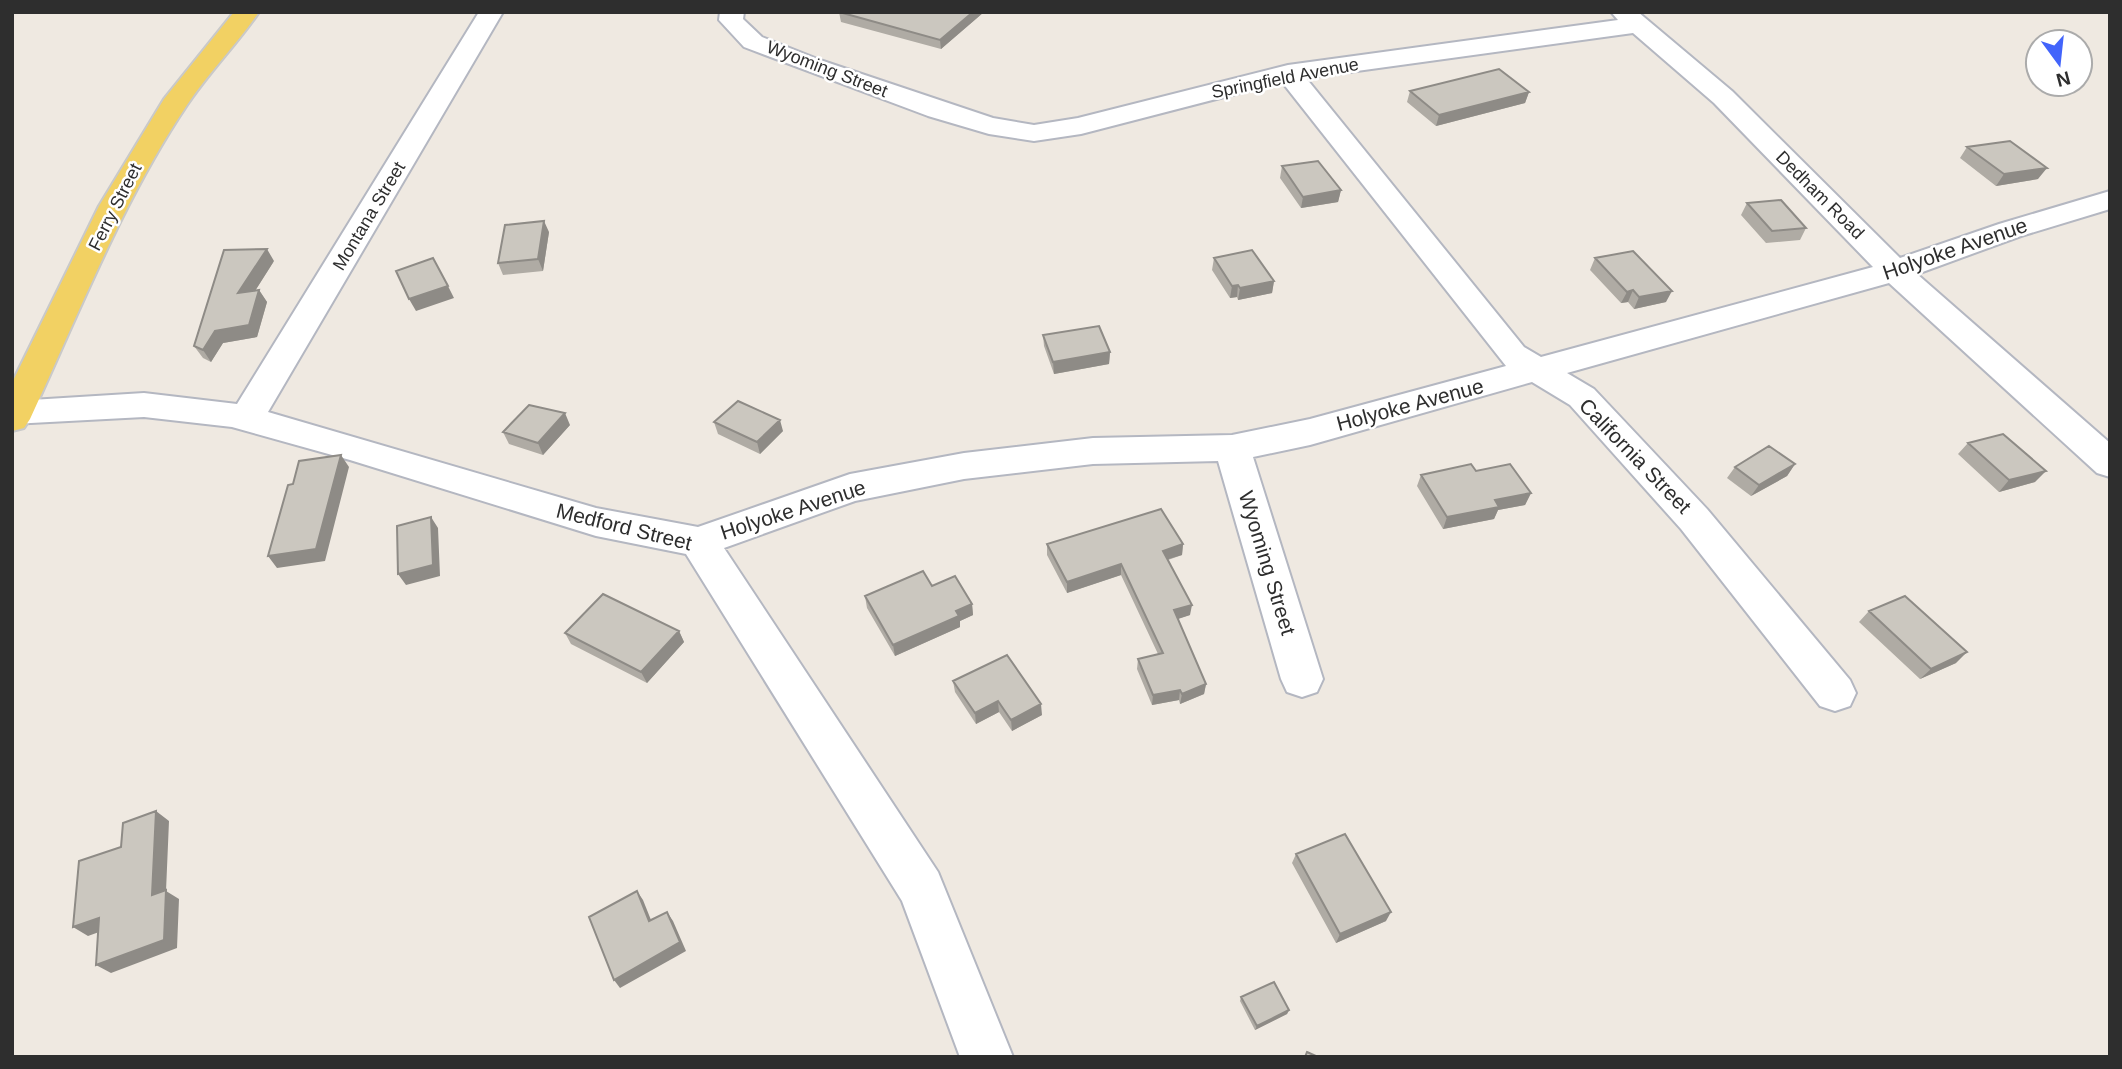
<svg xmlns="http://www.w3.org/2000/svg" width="2122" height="1069" viewBox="0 0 2122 1069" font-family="Helvetica,sans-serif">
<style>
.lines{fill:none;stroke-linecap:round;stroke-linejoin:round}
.minor-casing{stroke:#b4b7c1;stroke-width:4}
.major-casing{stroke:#c9c9c9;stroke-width:4}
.minor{fill:#fff;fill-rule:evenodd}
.major{fill:#f2d163;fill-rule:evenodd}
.wall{fill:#afaba4}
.shaded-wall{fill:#8e8b86}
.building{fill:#cbc7bf;stroke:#8e8b86;stroke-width:2}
.labels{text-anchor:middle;stroke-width:5;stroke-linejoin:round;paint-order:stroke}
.far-street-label{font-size:18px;fill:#2e2e2e;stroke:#fff}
.street-label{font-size:21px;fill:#2e2e2e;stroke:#fff}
</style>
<rect width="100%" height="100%" fill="#efe9e1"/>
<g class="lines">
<g class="minor-casing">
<path id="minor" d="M 479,12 L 503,12 L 268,412 L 596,508 L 698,527 L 850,474 L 964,453 L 1093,438 L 1232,435 L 1310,419 L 1506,366 L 1282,82 L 1081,134 L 1034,141 L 989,134 L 928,116 L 744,47 L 719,20 L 720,12 L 744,12 L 743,19 L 762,37 L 820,60 L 993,118 L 1034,125 L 1078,118 L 1288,65 L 1618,20 L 1611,12 L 1638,12 L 1732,91 L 1900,258 L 1999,224 L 2110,191 L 2110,209 L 2021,236 L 1917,274 L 2110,443 L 2110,477 L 2097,473 L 1889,283 L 1567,373 L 1594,389 L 1707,509 L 1850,680 L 1856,693 L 1850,706 L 1835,711 L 1820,706 L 1681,529 L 1570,405 L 1532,382 L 1310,445 L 1253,457 L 1323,679 L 1317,692 L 1302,697 L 1287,692 L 1281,679 L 1218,461 L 1093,464 L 964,479 L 855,501 L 724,548 L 938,872 L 1013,1057 L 960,1057 L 902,901 L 686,554 L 596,536 L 350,460 L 232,427 L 144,417 L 12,424 L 12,402 L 15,401 L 144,393 L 237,404 ZM 1633,33 L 1714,103 L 1873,267 L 1541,357 L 1524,347 L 1306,78 Z"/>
</g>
<g class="major-casing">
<path id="major" d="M 234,12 L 259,12 C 237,44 209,72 187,105 C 122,202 79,313 30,419 L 24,428 L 12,431 L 12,383 L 99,206 L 164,99 Z"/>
</g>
<use href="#minor" class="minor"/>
<use href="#major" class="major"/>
</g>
<path class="wall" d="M 839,12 L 984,12 L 941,49 L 841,22 Z
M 1410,91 L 1529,92 L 1525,103 L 1436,126 L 1407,102 Z
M 1967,147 L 2038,179 L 1996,186 L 1960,158 Z
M 1282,166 L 1341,190 L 1338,202 L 1301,208 L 1280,178 Z
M 1747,203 L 1806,228 L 1800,240 L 1766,243 L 1741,215 Z
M 549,232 L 543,271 L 503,275 L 498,263 Z
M 1214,258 L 1274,281 L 1272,293 L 1238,300 L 1237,297 L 1230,298 L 1212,270 Z
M 1595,258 L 1666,302 L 1634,309 L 1628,302 L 1621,303 L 1590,270 Z
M 274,261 L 255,291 L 259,290 L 267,302 L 257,337 L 223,343 L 211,362 L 203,358 L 194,346 Z
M 1043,335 L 1110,352 L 1109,364 L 1054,374 L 1044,346 Z
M 714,422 L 783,431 L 760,454 L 718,434 Z
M 570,425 L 543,455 L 509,444 L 503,432 Z
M 1968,443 L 2035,482 L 1999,492 L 1958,454 Z
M 1795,464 L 1787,476 L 1751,496 L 1727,478 L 1735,467 Z
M 1476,471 L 1531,493 L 1525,505 L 1498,510 L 1494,519 L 1443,529 L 1417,486 L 1421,475 Z
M 1047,544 L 1183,544 L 1182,555 L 1168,560 L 1190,615 L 1177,619 L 1206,684 L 1204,694 L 1180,704 L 1179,700 L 1152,705 L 1137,669 L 1138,659 L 1158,654 L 1121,575 L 1067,593 L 1047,555 Z
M 932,586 L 972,604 L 973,615 L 960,621 L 960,627 L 895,656 L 867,608 L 865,596 Z
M 1869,611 L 1956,663 L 1920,679 L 1859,622 Z
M 679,631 L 684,642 L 647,683 L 571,644 L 565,633 Z
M 953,681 L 1042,715 L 1012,731 L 999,712 L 976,724 L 955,692 Z
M 1296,854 L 1386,921 L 1336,943 L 1292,863 Z
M 1241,997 L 1289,1010 L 1287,1014 L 1255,1030 L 1240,1001 Z"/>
<path class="shaded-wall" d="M 973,12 L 984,12 L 941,49 L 940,40 Z
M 1529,92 L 1525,103 L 1436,126 L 1439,115 Z
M 2047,168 L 2038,179 L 1996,186 L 2004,174 Z
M 1341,190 L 1338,202 L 1301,208 L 1303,197 Z
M 544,221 L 549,232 L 543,271 L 538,259 Z
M 267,249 L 274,261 L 246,305 L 238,293 Z
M 1274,281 L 1272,293 L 1238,300 L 1240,288 Z
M 1238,285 L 1237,297 L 1230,298 L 1232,286 Z
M 448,286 L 454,298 L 416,311 L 409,299 Z
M 259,290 L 267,302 L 257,337 L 223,343 L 211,362 L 203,350 L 215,331 Z
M 1633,290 L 1628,302 L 1621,303 L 1627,292 Z
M 1672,291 L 1666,302 L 1634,309 L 1639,297 Z
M 1110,352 L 1109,364 L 1054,374 L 1053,362 Z
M 565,413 L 570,425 L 543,455 L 538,443 Z
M 780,420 L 783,431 L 760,454 L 757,442 Z
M 341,455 L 349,467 L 325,561 L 277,568 L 268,556 Z
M 1795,464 L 1787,476 L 1751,496 L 1759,485 Z
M 2046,471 L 2035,482 L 1999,492 L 2009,480 Z
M 1531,493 L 1525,505 L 1498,510 L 1494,519 L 1443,529 L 1447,517 L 1495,500 Z
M 431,517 L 438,528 L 440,576 L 406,585 L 398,574 Z
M 1183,544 L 1182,555 L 1162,561 L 1163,551 Z
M 1121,564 L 1121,575 L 1067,593 L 1067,582 Z
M 972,604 L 973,615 L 960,621 L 960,627 L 895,656 L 893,645 L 956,611 Z
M 1192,605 L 1190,615 L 1172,621 L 1174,610 Z
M 679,631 L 684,642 L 647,683 L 641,672 Z
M 1967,652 L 1956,663 L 1920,679 L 1931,669 Z
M 1206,684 L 1204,694 L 1180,704 L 1182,694 Z
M 1180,690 L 1179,700 L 1152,705 L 1153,695 Z
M 998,701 L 999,712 L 976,724 L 975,713 Z
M 1041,704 L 1042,715 L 1012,731 L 1011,720 Z
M 156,811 L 169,821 L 166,891 L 179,899 L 177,948 L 111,973 L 96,965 L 152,895 Z
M 637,891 L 643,900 L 655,930 L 649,921 Z
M 667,912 L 673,921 L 686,951 L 620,988 L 614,980 Z
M 1391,912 L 1386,921 L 1336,943 L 1340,934 Z
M 99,918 L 113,927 L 88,936 L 73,927 Z
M 1289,1010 L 1287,1014 L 1255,1030 L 1257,1026 Z"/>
<path class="building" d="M 839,12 L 973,12 L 940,40 Z
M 1499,69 L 1529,92 L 1439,115 L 1410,91 Z
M 2010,141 L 2047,168 L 2004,174 L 1967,147 Z
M 1318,161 L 1341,190 L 1303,197 L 1282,166 Z
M 1781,200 L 1806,228 L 1772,231 L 1747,203 Z
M 544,221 L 538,259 L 498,263 L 505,225 Z
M 267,249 L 238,293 L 259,290 L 249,325 L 215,331 L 203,350 L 194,346 L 224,250 Z
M 1252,250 L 1274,281 L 1240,288 L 1238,285 L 1232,286 L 1214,258 Z
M 1633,251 L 1672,291 L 1639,297 L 1633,290 L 1627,292 L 1595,258 Z
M 433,258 L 448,286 L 409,299 L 396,271 Z
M 1099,326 L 1110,352 L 1053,362 L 1043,335 Z
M 738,401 L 780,420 L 757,442 L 714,422 Z
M 529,405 L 565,413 L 538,443 L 503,432 Z
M 2003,434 L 2046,471 L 2009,480 L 1968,443 Z
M 1769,446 L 1795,464 L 1759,485 L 1735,467 Z
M 341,455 L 316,549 L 268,556 L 288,485 L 293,484 L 299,461 Z
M 1471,464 L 1476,471 L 1510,464 L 1531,493 L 1495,500 L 1499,507 L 1447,517 L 1421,475 Z
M 1161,509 L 1183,544 L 1163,551 L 1192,605 L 1174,610 L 1206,684 L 1182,694 L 1180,690 L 1153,695 L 1138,659 L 1163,653 L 1121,564 L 1067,582 L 1047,544 Z
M 431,517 L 433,565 L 398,574 L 397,526 Z
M 923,571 L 932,586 L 955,576 L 972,604 L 956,611 L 959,616 L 893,645 L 865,596 Z
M 603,594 L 679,631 L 641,672 L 565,633 Z
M 1905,596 L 1967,652 L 1931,669 L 1869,611 Z
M 1007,655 L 1041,704 L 1011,720 L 998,701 L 975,713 L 953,681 Z
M 156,811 L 152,895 L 166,890 L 164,940 L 96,965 L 99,918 L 73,927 L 79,861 L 121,847 L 123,823 Z
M 1345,834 L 1391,912 L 1340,934 L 1296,854 Z
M 637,891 L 649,921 L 667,912 L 680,942 L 614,980 L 589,917 Z
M 1274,982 L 1289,1010 L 1257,1026 L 1241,997 Z
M 1307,1052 L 1318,1057 L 1305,1057 Z"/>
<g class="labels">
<g class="far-street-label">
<text transform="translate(827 69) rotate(21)" y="6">Wyoming Street</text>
<text transform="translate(1285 78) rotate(-11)" y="6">Springfield Avenue</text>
<text transform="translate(1820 195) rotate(45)" y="6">Dedham Road</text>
<text transform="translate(115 207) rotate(-63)" y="6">Ferry Street</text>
<text transform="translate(369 216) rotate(-59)" y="6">Montana Street</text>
</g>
<g class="street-label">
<text transform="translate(1955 249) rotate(-19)" y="7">Holyoke Avenue</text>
<text transform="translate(1410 405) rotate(-15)" y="7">Holyoke Avenue</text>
<text transform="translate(1635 456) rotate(46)" y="7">California Street</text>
<text transform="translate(793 510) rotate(-18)" y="7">Holyoke Avenue</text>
<text transform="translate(624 527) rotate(14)" y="7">Medford Street</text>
<text transform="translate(1267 563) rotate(73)" y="7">Wyoming Street</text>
</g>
</g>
<rect width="2122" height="1069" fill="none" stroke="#2e2e2e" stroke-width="28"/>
<g transform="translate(2059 63) rotate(165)"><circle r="33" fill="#ffffff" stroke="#ababab" stroke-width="2"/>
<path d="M0-5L12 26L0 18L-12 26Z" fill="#4264fb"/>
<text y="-10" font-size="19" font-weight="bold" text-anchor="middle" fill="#2e2e2e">N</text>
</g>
</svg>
